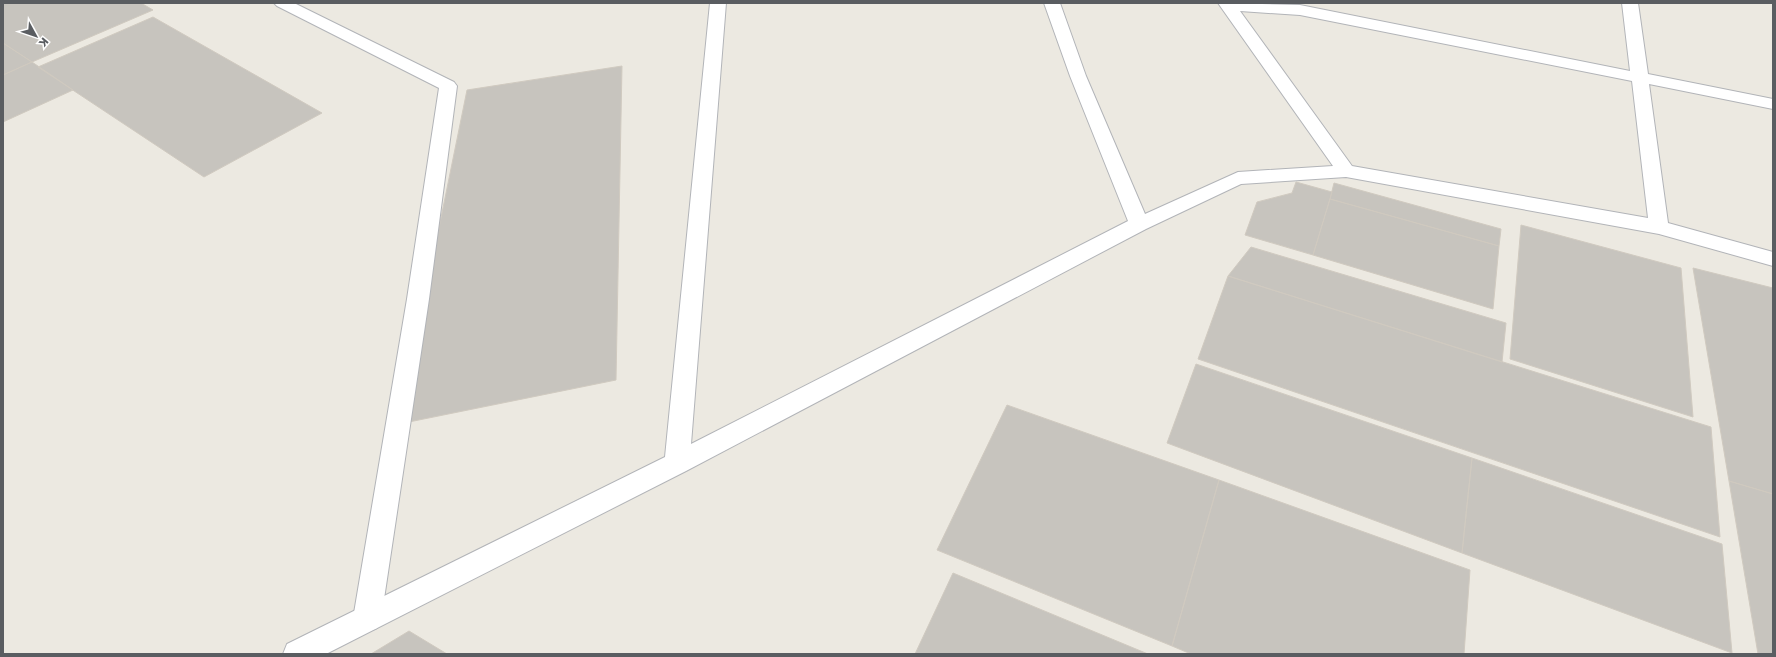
<svg xmlns="http://www.w3.org/2000/svg" width="1776" height="657" viewBox="0 0 1776 657" font-family="'Golos Text',sans-serif">
<style>
.building{fill:#c7c4be;stroke:#d0cac0}
.lines{fill:none;stroke-linecap:round;stroke-linejoin:round}
.service-casing{stroke:#b2b4b8;stroke-width:2}
.minor-casing{stroke:#b2b4b8;stroke-width:2}
.service{fill:#fff;fill-rule:evenodd}
.minor{fill:#fff;fill-rule:evenodd}
</style>
<rect width="100%" height="100%" fill="#ece9e1"/>
<path class="building" d="M 3,3 L 141,3 L 153,10 L 32,62 L 3,43 Z
M 153,17 L 322,113 L 204,177 L 38,67 Z
M 3,43 L 32,62 L 3,75 Z
M 32,62 L 73,90 L 3,122 L 3,75 Z
M 622,66 L 616,380 L 399,424 L 467,90 Z
M 1296,182 L 1332,192 L 1313,255 L 1245,235 L 1257,202 L 1292,193 Z
M 1334,183 L 1501,229 L 1499,246 L 1330,199 Z
M 1330,199 L 1499,246 L 1493,309 L 1313,255 Z
M 1521,225 L 1681,268 L 1693,417 L 1510,359 Z
M 1251,247 L 1506,323 L 1502,362 L 1228,276 Z
M 1693,268 L 1773,288 L 1773,494 L 1729,481 Z
M 1228,276 L 1711,427 L 1720,537 L 1198,359 Z
M 1196,364 L 1472,458 L 1462,553 L 1167,443 Z
M 1007,405 L 1219,480 L 1172,646 L 937,550 Z
M 1472,458 L 1722,544 L 1732,653 L 1462,553 Z
M 1219,480 L 1470,570 L 1464,654 L 1191,654 L 1172,646 Z
M 1729,481 L 1773,494 L 1773,654 L 1758,654 Z
M 953,573 L 1148,654 L 915,654 Z
M 409,631 L 447,654 L 371,654 Z"/>
<g class="lines">
<g class="service-casing">
<path id="service" d="M 274,3 L 294,3 L 454,82 L 457,86 L 429,299 L 381,619 L 377,628 L 367,632 L 357,628 L 353,619 L 407,299 L 439,88 L 277,6 Z"/>
</g>
<g class="minor-casing">
<path id="minor" d="M 710,3 L 726,3 L 691,444 L 1128,221 L 1070,76 L 1044,3 L 1060,3 L 1086,76 L 1145,214 L 1238,172 L 1333,166 L 1218,3 L 1300,5 L 1630,71 L 1622,3 L 1638,3 L 1648,74 L 1773,99 L 1773,109 L 1649,84 L 1668,223 L 1773,252 L 1773,266 L 1659,234 L 1346,177 L 1241,184 L 1146,229 L 686,471 L 326,654 L 283,654 L 287,644 L 665,457 ZM 1240,11 L 1300,15 L 1632,81 L 1648,218 L 1352,166 Z"/>
</g>
<use href="#service" class="service"/>
<use href="#minor" class="minor"/>
</g>
<rect width="1776" height="657" fill="none" stroke="#5a5d61" stroke-width="8"/>
<g transform="translate(36 36) rotate(130)" stroke="#ffffff" stroke-width="3" paint-order="stroke">
<path d="M0-3L7 15L0 10L-7 15Z" fill="#5a5d61"/>
<text y="-6" font-size="11" font-weight="bold" text-anchor="middle" fill="#5a5d61">K</text>
</g>
</svg>
